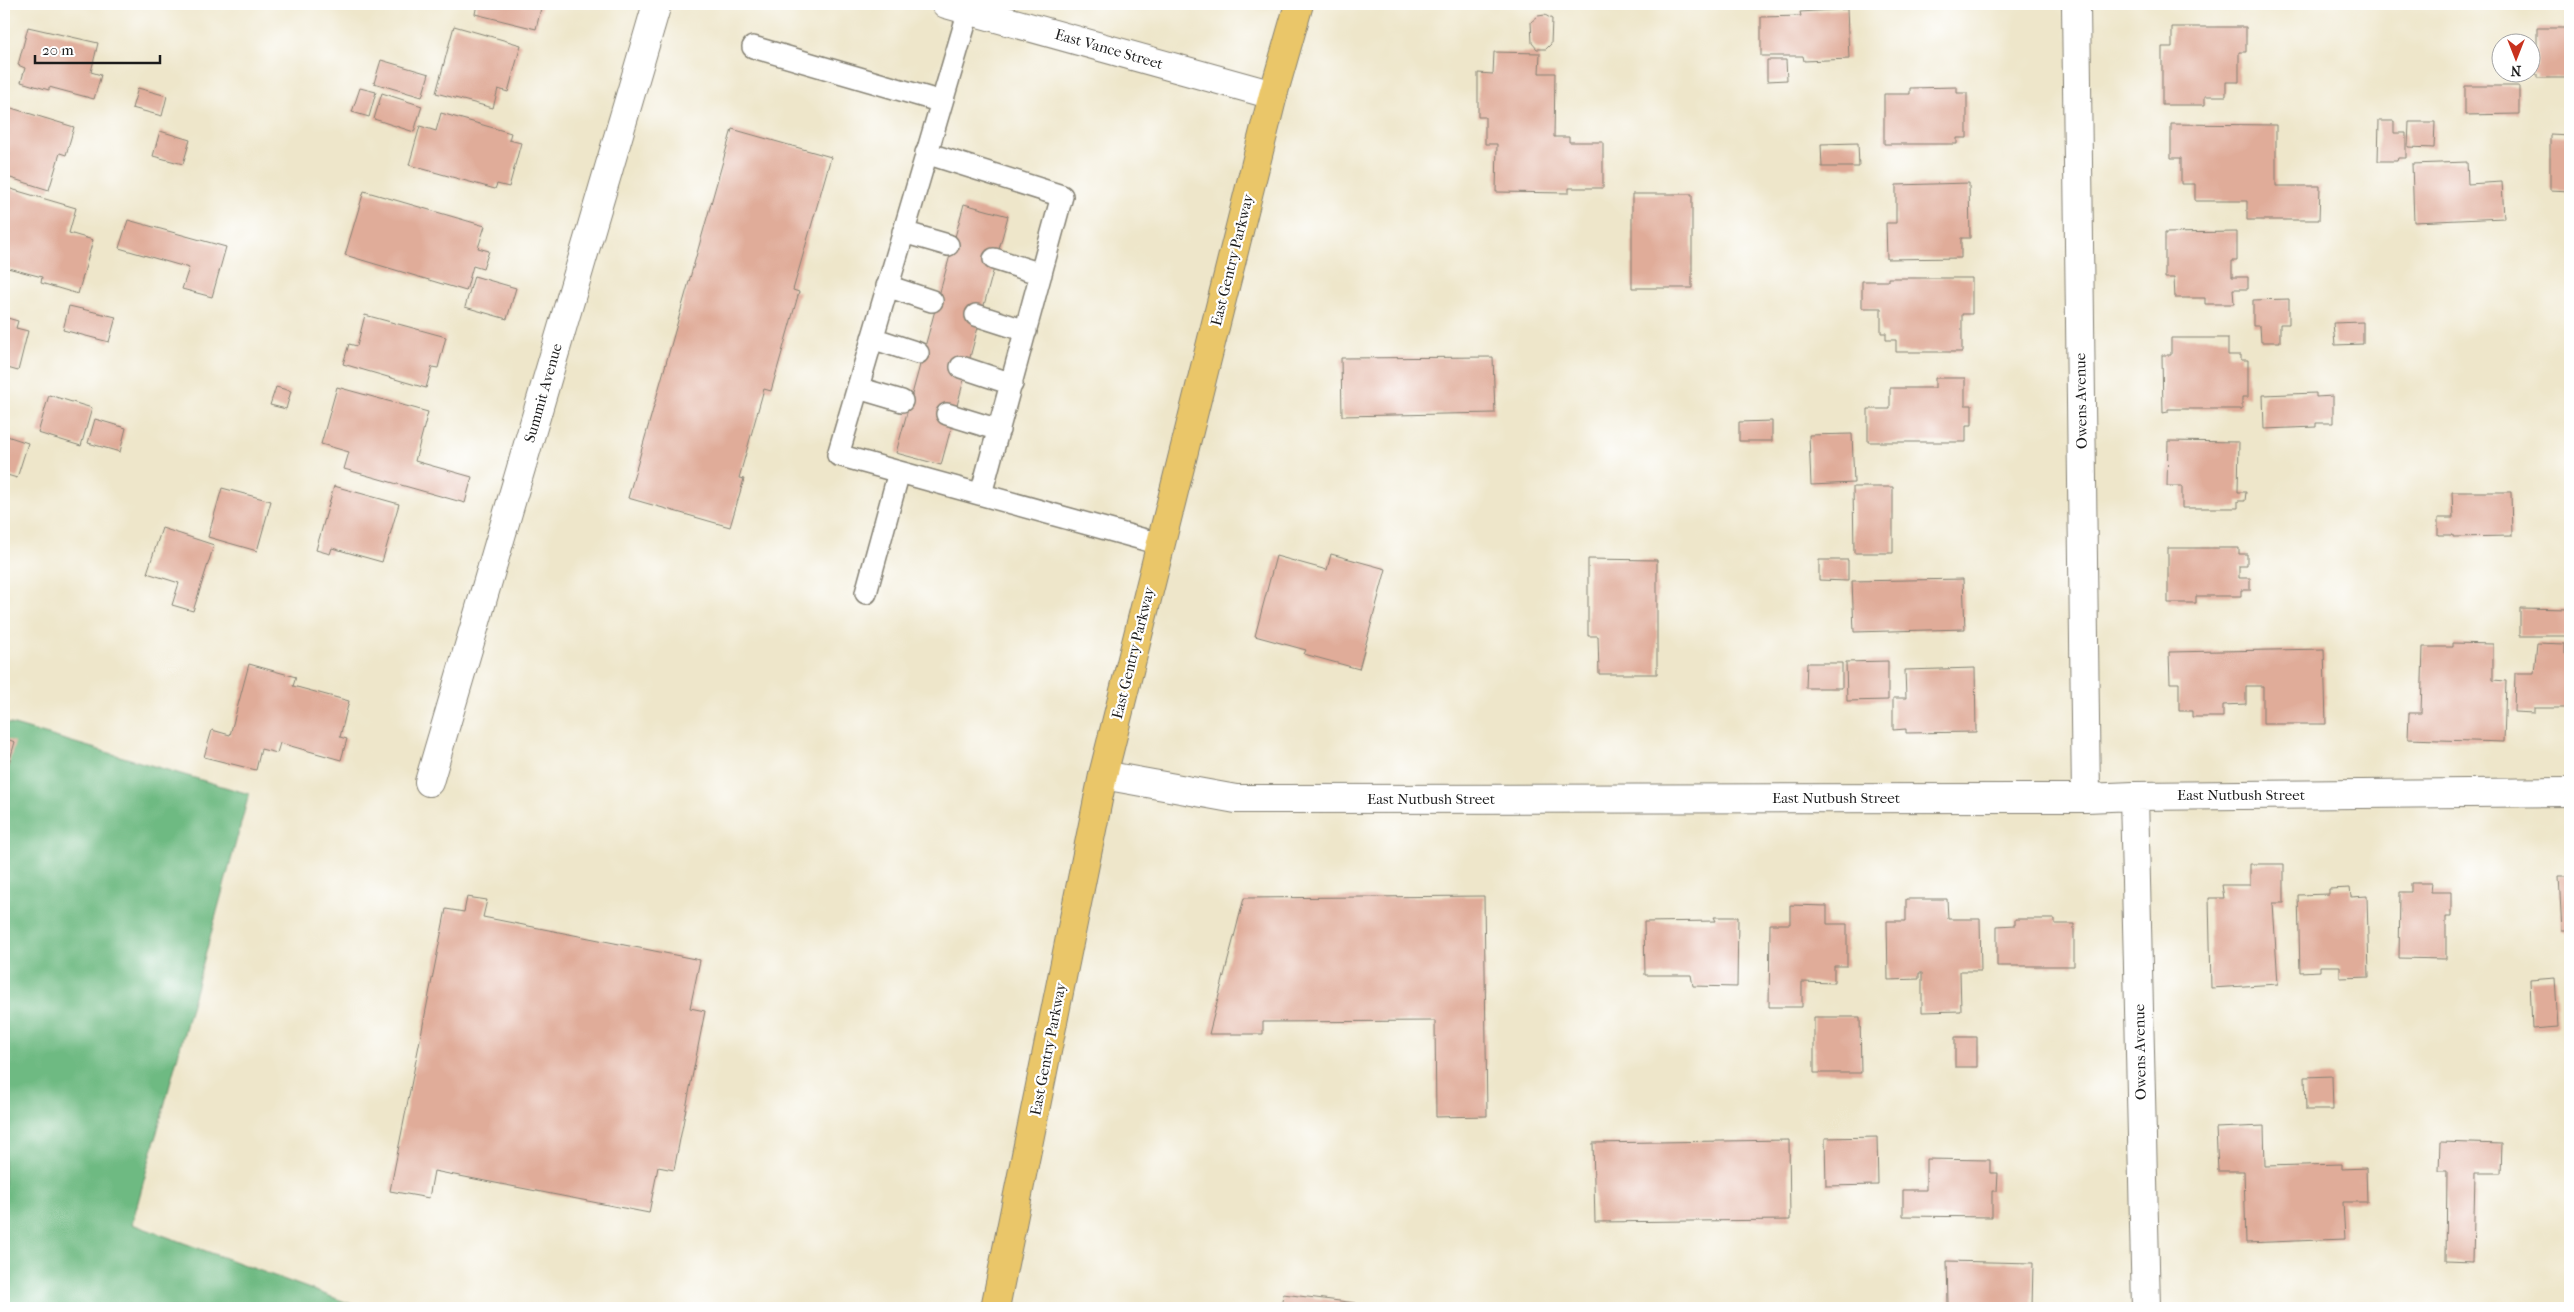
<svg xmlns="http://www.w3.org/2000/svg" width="2574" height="1312" viewBox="0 0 2574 1312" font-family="'IM FELL French Canon',serif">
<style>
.forest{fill:#6eba82;stroke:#456b4f}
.building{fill:#e0ac99}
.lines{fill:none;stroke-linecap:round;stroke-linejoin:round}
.service-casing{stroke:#858173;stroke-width:24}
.minor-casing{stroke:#858173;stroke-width:30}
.primary-casing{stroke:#858173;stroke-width:30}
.service{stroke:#fff;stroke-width:21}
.minor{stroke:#fff;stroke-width:28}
.primary{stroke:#eac669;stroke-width:28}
.labels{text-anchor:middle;stroke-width:4.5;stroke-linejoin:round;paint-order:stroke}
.street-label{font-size:15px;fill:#1c1c1c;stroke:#fff}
</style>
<rect width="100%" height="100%" fill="#fff"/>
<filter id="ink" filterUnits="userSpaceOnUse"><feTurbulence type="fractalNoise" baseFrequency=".02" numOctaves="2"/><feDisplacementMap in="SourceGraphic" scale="10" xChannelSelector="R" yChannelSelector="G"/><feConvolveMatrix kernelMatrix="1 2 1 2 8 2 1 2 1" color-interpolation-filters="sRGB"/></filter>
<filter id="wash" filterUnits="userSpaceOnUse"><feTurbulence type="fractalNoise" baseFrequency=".0096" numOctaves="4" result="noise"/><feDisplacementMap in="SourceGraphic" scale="20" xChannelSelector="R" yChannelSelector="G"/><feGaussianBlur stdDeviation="1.12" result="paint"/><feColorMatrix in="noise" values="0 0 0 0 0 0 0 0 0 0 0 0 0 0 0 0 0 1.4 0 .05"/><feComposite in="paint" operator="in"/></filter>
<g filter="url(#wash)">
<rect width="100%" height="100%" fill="#eee6ca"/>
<path class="forest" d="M 4,722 L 249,794 L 132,1224 L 362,1308 L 4,1308 Z"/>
<g id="blocks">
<path class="building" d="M 477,4 L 542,4 L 536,29 L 475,14 Z
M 1847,9 L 1849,59 L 1804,61 L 1803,56 L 1761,56 L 1761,17 L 1801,16 L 1800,12 Z
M 1545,15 L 1552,19 L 1551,44 L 1546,49 L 1537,49 L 1532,43 L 1531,22 L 1538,16 Z
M 454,26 L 521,45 L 508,92 L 498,89 L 493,108 L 436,93 Z
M 28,27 L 98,43 L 91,72 L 101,75 L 94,99 L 49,87 L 49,90 L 21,82 L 25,68 L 18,65 Z
M 2172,27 L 2246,27 L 2246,52 L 2239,52 L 2239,82 L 2226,82 L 2226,96 L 2205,96 L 2205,105 L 2162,105 L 2162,47 L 2172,47 Z
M 2537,28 L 2570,28 L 2570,78 L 2537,78 L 2537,74 L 2533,74 L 2533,66 L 2537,66 Z
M 1494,52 L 1540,53 L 1539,73 L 1555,73 L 1554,137 L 1569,137 L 1569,142 L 1603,142 L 1603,188 L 1569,188 L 1569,193 L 1496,192 L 1497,144 L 1485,144 L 1485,117 L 1478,117 L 1478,73 L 1493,74 Z
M 381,60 L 429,74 L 422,97 L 374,83 Z
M 1767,60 L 1786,60 L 1787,80 L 1767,81 Z
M 2465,86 L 2519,86 L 2519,114 L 2465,115 Z
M 1957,87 L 1957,93 L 1967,93 L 1967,138 L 1957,138 L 1957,144 L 1884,144 L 1884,94 L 1910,94 L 1910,88 Z
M 138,88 L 167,96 L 162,116 L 132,108 Z
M 360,88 L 376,92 L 369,117 L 352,112 Z
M 382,93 L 422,106 L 414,132 L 374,119 Z
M 8,107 L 74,127 L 66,155 L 60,153 L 49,190 L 4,176 L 10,154 L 4,152 L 4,121 Z
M 441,113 L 511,133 L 509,140 L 521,143 L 509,187 L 497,184 L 495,189 L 409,165 L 420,126 L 436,131 Z
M 2379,121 L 2394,121 L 2394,133 L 2406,133 L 2406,158 L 2398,158 L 2397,161 L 2378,161 Z
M 2409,122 L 2435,122 L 2434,148 L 2408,147 Z
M 2171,124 L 2276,125 L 2276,186 L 2320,186 L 2319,220 L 2247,220 L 2247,201 L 2195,201 L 2195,184 L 2181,184 L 2181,158 L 2171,158 Z
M 732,129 L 831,157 L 793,290 L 799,292 L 771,391 L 764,389 L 739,478 L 744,479 L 730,527 L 628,498 Z
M 160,131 L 190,140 L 183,164 L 153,156 Z
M 2550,135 L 2570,136 L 2570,191 L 2550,190 Z
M 1858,143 L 1859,167 L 1822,167 L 1821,144 Z
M 2467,162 L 2468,184 L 2502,182 L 2504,218 L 2414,222 L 2412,164 Z
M 1969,183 L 1970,238 L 1961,238 L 1961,258 L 1887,259 L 1886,223 L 1896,223 L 1896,185 Z
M 4,187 L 76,208 L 69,233 L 93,240 L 78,294 L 41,283 L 42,277 L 4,267 Z
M 364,191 L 485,226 L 478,248 L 489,251 L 483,269 L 473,266 L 466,291 L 345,255 Z
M 1632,194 L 1692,194 L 1692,288 L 1632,288 Z
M 964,204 L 1008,216 L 941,465 L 896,453 Z
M 128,220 L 226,247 L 212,297 L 182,289 L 189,268 L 119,248 Z
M 2237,232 L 2237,261 L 2232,261 L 2232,277 L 2248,277 L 2248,289 L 2233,289 L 2234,304 L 2205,304 L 2205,298 L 2175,298 L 2174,278 L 2165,278 L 2165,233 Z
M 474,276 L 516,288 L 507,319 L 465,307 Z
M 1888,278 L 1972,278 L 1972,314 L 1962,314 L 1962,352 L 1896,352 L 1896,340 L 1886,340 L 1886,333 L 1881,333 L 1881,308 L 1862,308 L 1862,281 L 1888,281 Z
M 2289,299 L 2289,324 L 2280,324 L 2280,342 L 2261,342 L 2260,326 L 2253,326 L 2253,300 Z
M 69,306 L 116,317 L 109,342 L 63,330 Z
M 365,315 L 446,337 L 438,368 L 432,367 L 426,388 L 343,364 L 349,344 L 357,346 Z
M 4,317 L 18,321 L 16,328 L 28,331 L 18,371 L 4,367 Z
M 2363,322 L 2363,344 L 2335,345 L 2333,323 Z
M 2171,338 L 2228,338 L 2228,355 L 2241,355 L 2241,360 L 2248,360 L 2248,397 L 2242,397 L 2242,409 L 2168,409 L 2168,412 L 2163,413 L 2162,355 L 2171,355 Z
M 1493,357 L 1495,413 L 1342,416 L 1341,358 Z
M 1935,378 L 1965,378 L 1965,405 L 1972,405 L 1972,425 L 1966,425 L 1966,442 L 1868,442 L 1868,409 L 1890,409 L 1890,388 L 1935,388 Z
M 276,387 L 291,391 L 286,409 L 270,405 Z
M 337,387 L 428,412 L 415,461 L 472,477 L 465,503 L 344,469 L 349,452 L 321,444 Z
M 2316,393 L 2316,397 L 2333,396 L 2333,423 L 2316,423 L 2316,427 L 2264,429 L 2263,395 Z
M 49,395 L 92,408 L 81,446 L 38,433 Z
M 95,419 L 126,428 L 120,452 L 88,443 Z
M 1772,421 L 1772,441 L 1739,441 L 1739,422 Z
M 1852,434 L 1854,483 L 1811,485 L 1809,435 Z
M 4,435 L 28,443 L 17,478 L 4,474 Z
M 2168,441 L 2239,442 L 2238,492 L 2246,492 L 2245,501 L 2238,501 L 2238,508 L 2182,508 L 2182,486 L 2167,486 Z
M 2567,461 L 2570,461 L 2570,502 L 2566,502 Z
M 334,486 L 399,504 L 382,562 L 332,548 L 330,554 L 316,550 Z
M 1853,487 L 1893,487 L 1893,553 L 1854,553 Z
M 222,488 L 271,501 L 257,551 L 208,537 Z
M 2452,492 L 2511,492 L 2512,536 L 2453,537 L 2453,535 L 2438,535 L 2438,518 L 2453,518 Z
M 162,528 L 214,545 L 193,611 L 172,605 L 179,583 L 147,573 Z
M 2168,548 L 2239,548 L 2239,554 L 2247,554 L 2247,566 L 2239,566 L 2239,578 L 2250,578 L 2250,590 L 2241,590 L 2241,596 L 2196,596 L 2196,603 L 2168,603 Z
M 1331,554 L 1386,569 L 1359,669 L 1304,654 L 1306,650 L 1255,636 L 1276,556 L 1327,570 Z
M 1588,559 L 1657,560 L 1657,674 L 1599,674 L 1598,636 L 1588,636 Z
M 1819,560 L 1848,560 L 1848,581 L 1819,580 Z
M 1963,579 L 1965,629 L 1854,632 L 1852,581 Z
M 2520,608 L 2569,609 L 2568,636 L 2520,636 Z
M 2453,643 L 2493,644 L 2493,680 L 2506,681 L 2504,742 L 2408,739 L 2409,713 L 2421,713 L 2423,647 L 2453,647 Z
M 2537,643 L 2565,644 L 2565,654 L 2570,654 L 2570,708 L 2534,708 L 2534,713 L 2514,712 L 2515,673 L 2534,673 Z
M 2324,649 L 2326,724 L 2263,724 L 2263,686 L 2246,686 L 2246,704 L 2223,705 L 2223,717 L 2192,717 L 2192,711 L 2179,711 L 2179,683 L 2170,683 L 2169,652 Z
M 1888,661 L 1888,700 L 1847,701 L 1846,662 Z
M 1807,663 L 1842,663 L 1842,688 L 1806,688 Z
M 249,664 L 296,677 L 293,686 L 349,701 L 340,737 L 347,739 L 341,760 L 280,743 L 277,753 L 261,749 L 256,770 L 204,757 L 212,730 L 230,735 Z
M 1975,668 L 1976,732 L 1906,733 L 1906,729 L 1893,730 L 1893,698 L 1906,698 L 1905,670 Z
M 4,738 L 15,742 L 6,773 L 4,773 Z
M 2250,864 L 2284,864 L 2284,903 L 2273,903 L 2278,984 L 2211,988 L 2209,898 L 2224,898 L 2222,885 L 2250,885 Z
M 2559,876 L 2570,876 L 2570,931 L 2562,931 Z
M 2411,883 L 2432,883 L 2431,892 L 2451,892 L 2451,917 L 2446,917 L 2446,959 L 2399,958 L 2400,892 L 2411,892 Z
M 2350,888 L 2351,897 L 2367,896 L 2369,977 L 2340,978 L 2340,966 L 2320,966 L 2320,971 L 2300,972 L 2298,895 L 2329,894 L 2329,889 Z
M 1484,896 L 1487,1116 L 1436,1117 L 1435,1021 L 1263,1022 L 1263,1034 L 1209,1034 L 1244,898 Z
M 467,897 L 487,900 L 483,917 L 700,960 L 690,1008 L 705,1011 L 674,1170 L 658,1167 L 649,1213 L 434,1171 L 429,1198 L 390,1191 L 446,909 L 464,912 Z
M 1906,899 L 1947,899 L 1948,919 L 1980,919 L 1981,971 L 1960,971 L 1961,1011 L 1922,1012 L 1922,973 L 1919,973 L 1919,979 L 1888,980 L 1887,921 L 1906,921 Z
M 1790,905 L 1827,906 L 1827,924 L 1847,924 L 1847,966 L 1834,966 L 1834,983 L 1802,982 L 1802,1007 L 1769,1007 L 1770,924 L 1790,924 Z
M 1714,917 L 1738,917 L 1737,987 L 1693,986 L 1691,975 L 1645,975 L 1644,922 L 1716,921 Z
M 2015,919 L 2055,919 L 2055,924 L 2074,924 L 2074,966 L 1997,966 L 1997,926 L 2015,925 Z
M 2555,978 L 2558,1027 L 2532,1029 L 2530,980 Z
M 1814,1017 L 1860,1017 L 1861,1073 L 1814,1073 Z
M 1955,1037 L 1977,1037 L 1977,1067 L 1955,1067 Z
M 2332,1076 L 2333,1110 L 2306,1110 L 2305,1077 Z
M 2264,1126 L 2265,1166 L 2342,1164 L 2342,1169 L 2366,1168 L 2367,1202 L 2343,1202 L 2345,1239 L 2246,1243 L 2244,1171 L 2218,1171 L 2216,1128 Z
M 1877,1137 L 1878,1185 L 1826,1186 L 1825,1138 Z
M 1789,1140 L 1790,1220 L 1595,1222 L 1593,1143 Z
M 2440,1142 L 2502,1144 L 2501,1173 L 2475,1173 L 2473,1262 L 2446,1261 L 2447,1171 L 2439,1171 Z
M 1926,1159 L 1990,1160 L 1990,1173 L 1998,1173 L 1997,1191 L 1992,1191 L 1992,1217 L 1903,1216 L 1903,1190 L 1926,1190 Z
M 1947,1261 L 2033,1263 L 2032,1308 L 1960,1308 L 1960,1304 L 1948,1304 Z
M 1283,1294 L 1356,1303 L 1355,1308 L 1281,1308 Z"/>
</g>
</g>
<g filter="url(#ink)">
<use href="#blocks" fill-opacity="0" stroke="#858173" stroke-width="1"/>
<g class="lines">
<g class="service-casing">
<path id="service" d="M 969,10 L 838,455 L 1160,544
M 753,47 L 942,102
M 926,153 L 1062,196 L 981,494
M 903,232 L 948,245
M 994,259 L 1041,274
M 887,286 L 932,301
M 976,315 L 1026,331
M 872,338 L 918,353
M 961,367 L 1012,384
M 858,388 L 902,401
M 947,414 L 999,430
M 866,593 L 899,472"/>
</g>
<g class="minor-casing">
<path id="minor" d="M 946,4 L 1273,95
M 2076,4 L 2086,798
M 1103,775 L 1236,799 L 2086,798 L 2134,796 L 2570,792
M 429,782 L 657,4
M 2134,796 L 2146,1308"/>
</g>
<g class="primary-casing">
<path id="primary" d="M 995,1308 L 1103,775 L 1273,95 L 1299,4"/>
</g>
<use href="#service" class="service"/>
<use href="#minor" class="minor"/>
<use href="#primary" class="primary"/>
</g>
</g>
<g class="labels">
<g class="street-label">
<text transform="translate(1109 49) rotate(16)" y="5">East Vance Street</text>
<text transform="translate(1232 260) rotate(-76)" y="5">East Gentry Parkway</text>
<text transform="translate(543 393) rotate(-74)" y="5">Summit Avenue</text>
<text transform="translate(2081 401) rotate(-91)" y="5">Owens Avenue</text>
<text transform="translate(1133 653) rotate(-76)" y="5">East Gentry Parkway</text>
<text x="2241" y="800">East Nutbush Street</text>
<text x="1836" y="803">East Nutbush Street</text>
<text x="1431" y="804">East Nutbush Street</text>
<text transform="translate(1048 1049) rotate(-79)" y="5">East Gentry Parkway</text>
<text transform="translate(2140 1052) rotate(-91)" y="5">Owens Avenue</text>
</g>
</g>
<rect width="2574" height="1312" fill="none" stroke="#fff" stroke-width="20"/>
<g transform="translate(2516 58) rotate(180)"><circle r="24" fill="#ffffff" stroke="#a4a4a4"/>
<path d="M0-4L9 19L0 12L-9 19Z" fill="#c8321e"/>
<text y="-8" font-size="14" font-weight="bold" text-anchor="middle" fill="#1c1c1c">N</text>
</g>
<path d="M35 55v8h125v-8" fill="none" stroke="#1c1c1c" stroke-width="2.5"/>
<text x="42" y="55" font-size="15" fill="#1c1c1c" stroke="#ffffff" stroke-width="4" paint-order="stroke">20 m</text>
</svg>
